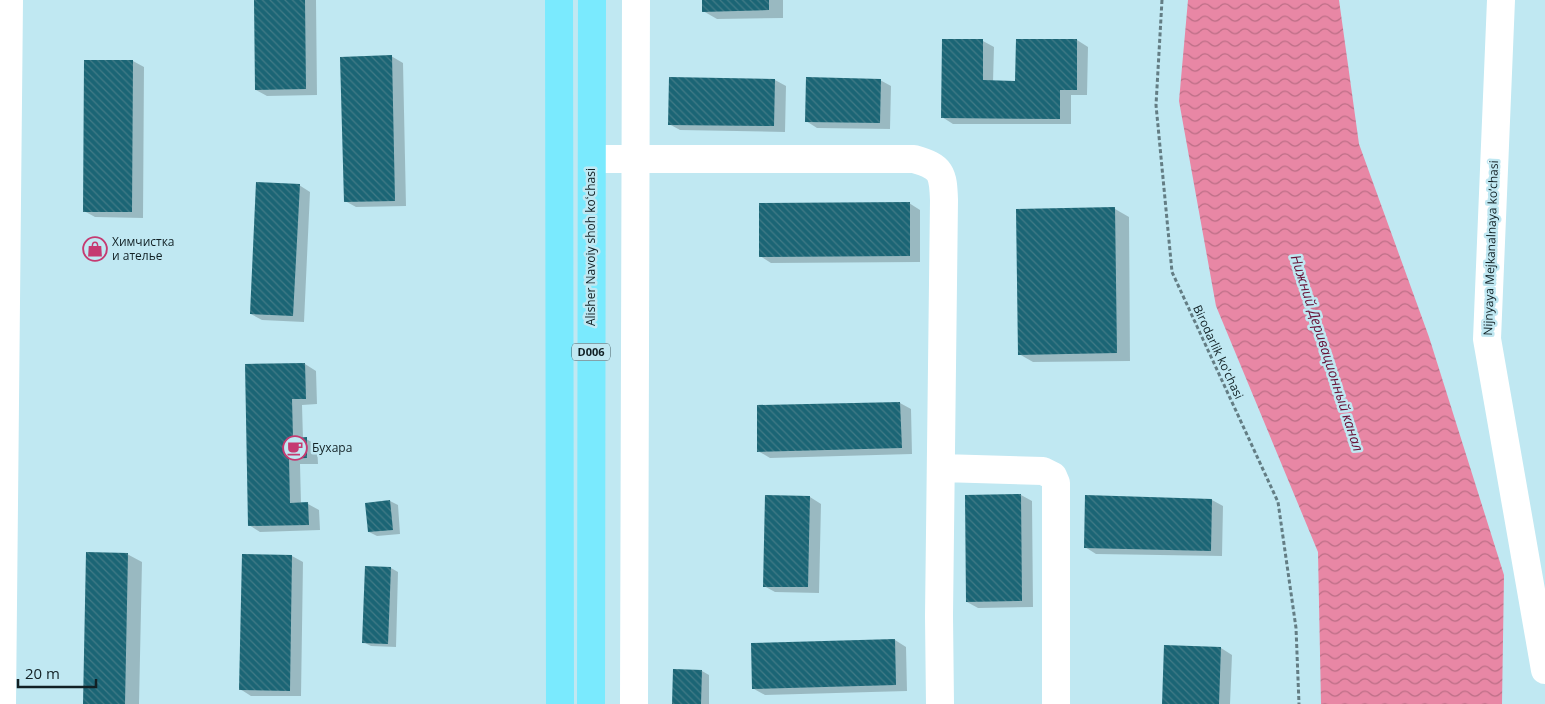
<svg xmlns="http://www.w3.org/2000/svg" width="1545" height="704" viewBox="0 0 1545 704" font-family="'Open Sans',sans-serif">
<style>
.water{fill:url(#water-waves)}
.shadow{fill:#0003}
.building{fill:url(#building-back-hatch)}
.lines{fill:none;stroke-linecap:round;stroke-linejoin:round}
.path{stroke:#637d84;stroke-width:3;stroke-dasharray:4 2.5;stroke-linecap:butt}
.minor{stroke:#fff;stroke-width:28}
.major{stroke:#7aeafe;stroke-width:28}
.labels{text-anchor:middle;stroke-width:5;stroke-linejoin:round;paint-order:stroke}
.shield{fill:#c0e8f2;stroke:#465c62;stroke-width:1}
.shield-label{font-size:11px;font-weight:bold;fill:#112024}
.poi-label{font-size:12px;fill:#112024;stroke:#c0e8f2;text-anchor:start}
.street-label{font-size:12px;fill:#112024;stroke:#c0e8f2}
.water-label{font-size:14px;font-style:italic;fill:#671136;stroke:#c0e8f2}
</style>
<defs>
<pattern id="water-waves" width="16" height="10" patternUnits="userSpaceOnUse" patternTransform="scale(1.25)"><rect width="16" height="10" fill="#e887a5"/><path d="M0 5q4-4 8 0t8 0" fill="none" stroke="#bb6e86"/></pattern>
<pattern id="building-back-hatch" width="6" height="6" patternUnits="userSpaceOnUse" patternTransform="scale(1.25)"><rect width="6" height="6" fill="#1b6575"/><path d="M-1 5l2 2M0 0l6 6M5-1l2 2" fill="none" stroke="#427b87"/></pattern>
</defs>
<rect width="100%" height="100%" fill="#c0e8f2"/>
<path class="water" d="M 1188,0 L 1339,0 L 1359,144 L 1429,337 L 1504,575 L 1502,704 L 1321,704 L 1318,552 L 1216,306 L 1179,101 Z"/>
<path class="shadow" d="M 255,0 L 316,0 L 317,95 L 267,96 L 256,90 Z
M 703,0 L 783,0 L 783,18 L 717,19 L 703,11 Z
M 1077,40 L 1088,47 L 1087,95 L 1071,95 L 1071,124 L 953,124 L 942,117 L 983,41 L 994,47 L 993,82 L 1016,82 Z
M 391,56 L 403,63 L 406,206 L 356,207 L 345,201 Z
M 86,61 L 133,61 L 144,67 L 143,218 L 95,217 L 84,211 Z
M 775,80 L 786,86 L 785,132 L 680,130 L 669,124 Z
M 880,80 L 891,86 L 890,129 L 817,128 L 806,121 Z
M 299,185 L 310,192 L 304,322 L 262,320 L 251,314 Z
M 909,203 L 920,210 L 920,262 L 771,263 L 760,256 Z
M 1115,209 L 1129,217 L 1130,361 L 1033,362 L 1019,354 Z
M 305,364 L 316,371 L 317,404 L 302,405 L 303,439 L 306,439 L 317,445 L 318,464 L 300,464 L 301,504 L 308,504 L 319,510 L 320,530 L 260,532 L 249,525 L 246,365 Z
M 900,403 L 911,409 L 912,454 L 770,458 L 758,451 Z
M 1021,495 L 1032,501 L 1033,607 L 978,608 L 967,602 Z
M 810,497 L 821,504 L 819,593 L 775,592 L 764,586 Z
M 1212,500 L 1223,506 L 1222,556 L 1096,554 L 1085,547 Z
M 390,501 L 398,505 L 400,534 L 377,536 L 369,532 L 367,504 Z
M 127,554 L 142,562 L 139,704 L 84,704 Z
M 292,556 L 303,562 L 301,696 L 251,696 L 240,689 Z
M 391,568 L 398,572 L 396,647 L 371,646 L 363,642 Z
M 895,640 L 906,647 L 907,691 L 765,695 L 754,689 Z
M 1221,648 L 1232,655 L 1230,704 L 1163,704 Z
M 702,671 L 709,675 L 709,704 L 674,704 Z"/>
<path class="building" d="M 254,0 L 305,0 L 306,89 L 255,90 Z
M 702,0 L 769,0 L 769,10 L 702,12 Z
M 942,39 L 983,39 L 983,80 L 1015,81 L 1016,39 L 1077,39 L 1077,90 L 1060,90 L 1060,119 L 941,118 Z
M 392,55 L 395,201 L 344,202 L 340,57 Z
M 84,60 L 133,60 L 132,212 L 83,212 Z
M 669,77 L 775,79 L 774,126 L 668,125 Z
M 806,77 L 881,79 L 880,123 L 805,122 Z
M 256,182 L 300,184 L 293,316 L 250,314 Z
M 910,202 L 910,256 L 759,257 L 759,203 Z
M 1115,207 L 1117,353 L 1018,355 L 1016,209 Z
M 305,363 L 306,399 L 292,399 L 293,438 L 307,437 L 307,458 L 289,459 L 290,503 L 308,502 L 309,525 L 248,526 L 245,364 Z
M 900,402 L 902,448 L 757,452 L 757,405 Z
M 1021,494 L 1022,601 L 966,602 L 965,495 Z
M 765,495 L 810,496 L 808,587 L 763,587 Z
M 1085,495 L 1212,499 L 1211,551 L 1084,548 Z
M 390,500 L 393,530 L 368,532 L 365,503 Z
M 86,552 L 128,553 L 125,704 L 83,704 Z
M 242,554 L 292,555 L 290,691 L 239,690 Z
M 365,566 L 391,567 L 388,644 L 362,643 Z
M 895,639 L 896,685 L 752,689 L 751,643 Z
M 1164,645 L 1221,647 L 1219,704 L 1162,704 Z
M 673,669 L 702,670 L 701,704 L 672,704 Z"/>
<g class="lines">
<path class="path" d="M 1162,0 L 1156,105 L 1172,272 L 1278,502 L 1296,628 L 1299,704"/>
<path class="minor" d="M 1501,0 L 1487,339 L 1545,670
M 592,159 L 914,159 C 942,167 943,173 944,200 L 939,616 L 940,704
M 941,468 L 1043,471 L 1053,476 L 1056,483 L 1056,704
M 2,704 L 9,0
M 634,704 L 636,0"/>
<path class="major" d="M 559,0 L 560,704
M 591,704 L 592,0"/>
</g>
<defs>
<g id="shop-ring" transform="scale(1.25)"><circle r="9.5" fill="#c0e8f2" stroke="#c53a71" stroke-width="1.5"/><path d="M-5-2.5h2.3a2.7 3.5 0 0 1 5.4 0H5L5.5 6h-11ZM-1.5-2.5h3a1.5 2.3 0 0 0-3 0Z" fill="#c53a71"/></g>
<g id="cafe-ring" transform="scale(1.25)"><circle r="9.5" fill="#c0e8f2" stroke="#c53a71" stroke-width="1.5"/><path d="M-5.5-4.5H6V0H3Q3 3.5 0 3.5H-2.5Q-5.5 3.5-5.5 0ZM3-3.2v2h1.7v-2ZM-6 4.5H4V6H-6Z" fill="#c53a71"/></g>
</defs>
<g fill-rule="evenodd">
<use href="#shop-ring" x="95" y="249"/>
<use href="#cafe-ring" x="295" y="448"/>
</g>
<g class="labels">
<rect class="shield" x="572" y="343.5" width="38" height="17" rx="4"/>
<g class="shield-label">
<text x="591" y="356">D006</text>
</g>
<g class="poi-label">
<text x="112" y="246">Химчистка<tspan x="112" dy="14">и ателье</tspan></text>
<text x="312" y="452">Бухара</text>
</g>
<g class="street-label">
<text transform="translate(591 247) rotate(-90)" y="4">Alisher Navoiy shoh koʻchasi</text>
<text transform="translate(1491 248) rotate(-88)" y="4">Nijnyaya Mejkanalnaya ko‘chasi</text>
<text transform="translate(1218 352) rotate(65)" y="4">Birodarlik ko'chasi</text>
</g>
<g class="water-label">
<text transform="translate(1327 353) rotate(72)" y="5">Нижний Деривационный канал</text>
</g>
</g>
<path d="M18 679v8h78v-8" fill="none" stroke="#112024" stroke-width="2.5"/>
<text x="25" y="679" font-size="15" fill="#112024" stroke="#c0e8f2" stroke-width="4" paint-order="stroke">20 m</text>
</svg>
